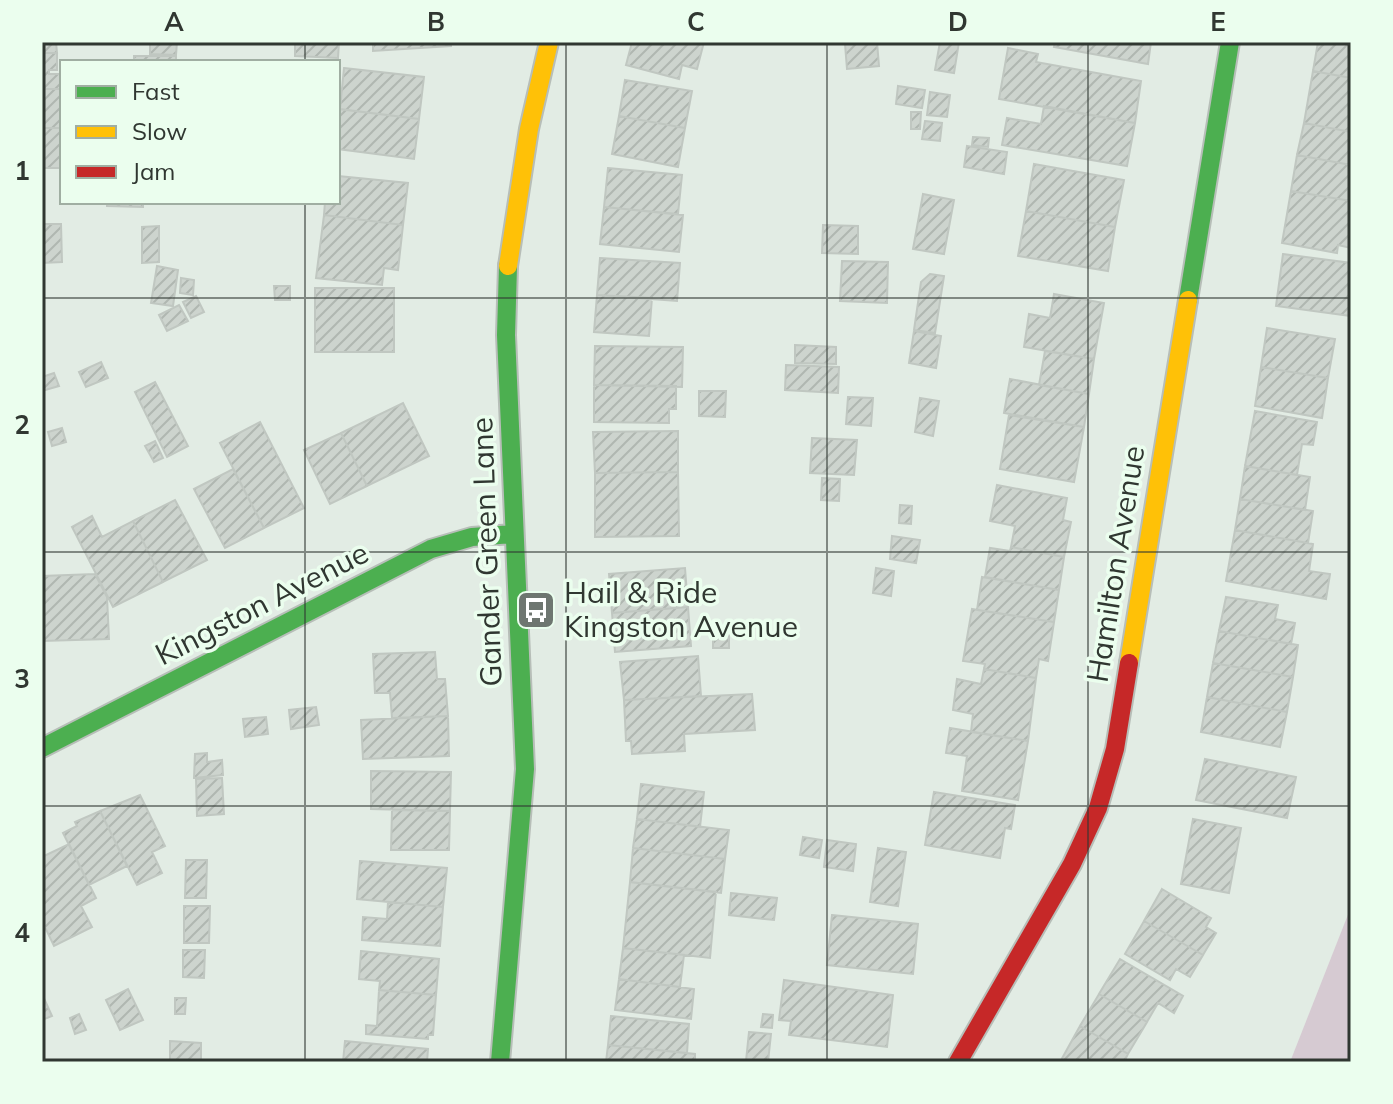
<svg xmlns="http://www.w3.org/2000/svg" width="1393" height="1104" viewBox="0 0 1393 1104" font-family="Mulish,sans-serif">
<style>
.park{fill:#d6cad2}
.building{fill:url(#building-hatch);stroke:#c0c7c1;stroke-width:2}
.lines{fill:none;stroke-linecap:round;stroke-linejoin:round}
.fast-casing{stroke:#b7beb8;stroke-width:22}
.slow-casing{stroke:#b7beb8;stroke-width:22}
.jam-casing{stroke:#b7beb8;stroke-width:22}
.fast{stroke:#4caf50;stroke-width:18}
.slow{stroke:#ffc107;stroke-width:18}
.jam{stroke:#c62828;stroke-width:18}
.grid{fill:none;stroke:#303731;stroke-width:2;stroke-opacity:0.55}
.labels{text-anchor:middle;stroke-width:7;stroke-linejoin:round;paint-order:stroke}
.street-label{font-size:30px;fill:#303731;stroke:#ebfeee}
.poi-label{font-size:30px;fill:#303731;stroke:#ebfeee;text-anchor:start}
.neatline{fill:none;stroke:#303731;stroke-width:3}
.grid-label{font-size:26px;text-anchor:middle;font-weight:bold;fill:#303731}
</style>
<defs>
<pattern id="building-hatch" width="6" height="6" patternUnits="userSpaceOnUse" patternTransform="scale(2)"><rect width="6" height="6" fill="#cdd4ce"/><path d="M-1 1l2-2M0 6l6-6M5 7l2-2" fill="none" stroke="#b0b7b1"/></pattern>
</defs>
<rect width="100%" height="100%" fill="#e2ece4"/>
<path class="park" d="M 1351,907 L 1351,1062 L 1290,1062 Z"/>
<path class="building" d="M 42,42 L 56,42 L 57,53 L 42,53 Z
M 150,42 L 177,42 L 176,55 L 150,54 Z
M 295,42 L 339,42 L 338,58 L 295,56 Z
M 373,42 L 451,42 L 451,46 L 373,51 Z
M 632,42 L 704,42 L 697,69 L 682,65 L 679,79 L 626,65 Z
M 877,42 L 879,66 L 847,69 L 845,44 Z
M 940,42 L 959,42 L 954,73 L 935,70 Z
M 1055,42 L 1151,42 L 1148,64 L 1054,47 Z
M 1318,42 L 1351,42 L 1351,78 L 1313,71 Z
M 1008,48 L 1038,54 L 1036,62 L 1141,81 L 1135,123 L 999,99 Z
M 42,53 L 57,53 L 57,70 L 49,70 L 49,74 L 62,74 L 62,89 L 42,89 Z
M 134,56 L 176,56 L 176,62 L 134,62 Z
M 344,68 L 424,77 L 419,119 L 340,109 Z
M 1313,71 L 1351,78 L 1351,132 L 1304,123 Z
M 625,80 L 692,91 L 685,128 L 619,116 Z
M 898,86 L 925,90 L 922,108 L 896,104 Z
M 42,89 L 62,89 L 62,128 L 42,128 Z
M 930,92 L 950,95 L 947,117 L 927,115 Z
M 1044,106 L 1135,123 L 1127,166 L 1002,145 L 1007,118 L 1041,124 Z
M 338,109 L 419,119 L 414,159 L 338,149 Z
M 911,112 L 921,112 L 920,129 L 911,129 Z
M 619,116 L 685,128 L 678,167 L 612,154 Z
M 925,121 L 942,123 L 940,141 L 922,139 Z
M 1304,123 L 1351,132 L 1351,165 L 1297,155 Z
M 42,128 L 62,128 L 62,168 L 42,168 Z
M 973,137 L 989,138 L 988,147 L 972,145 Z
M 967,146 L 1007,152 L 1004,174 L 964,167 Z
M 1297,155 L 1351,165 L 1351,201 L 1291,191 Z
M 1034,164 L 1124,180 L 1115,227 L 1026,211 Z
M 608,168 L 682,175 L 678,214 L 604,207 Z
M 338,176 L 408,183 L 403,225 L 324,215 L 325,202 L 338,202 Z
M 1291,191 L 1351,201 L 1351,248 L 1338,245 L 1337,253 L 1282,243 Z
M 923,194 L 954,200 L 944,254 L 913,249 Z
M 107,202 L 143,202 L 143,207 L 107,206 Z
M 604,207 L 683,215 L 679,252 L 600,244 Z
M 1026,211 L 1115,227 L 1108,271 L 1018,256 Z
M 324,215 L 403,225 L 398,270 L 384,268 L 382,285 L 316,278 Z
M 42,224 L 61,224 L 62,262 L 42,263 Z
M 823,225 L 858,226 L 858,254 L 822,253 Z
M 159,226 L 159,262 L 142,263 L 142,227 Z
M 1283,254 L 1351,263 L 1351,316 L 1276,306 Z
M 600,258 L 680,263 L 677,301 L 597,295 Z
M 842,261 L 888,262 L 887,303 L 840,301 Z
M 157,266 L 178,270 L 173,306 L 151,303 Z
M 930,274 L 944,276 L 935,333 L 914,330 L 921,282 Z
M 181,278 L 194,280 L 193,295 L 180,293 Z
M 274,286 L 290,286 L 290,300 L 275,300 Z
M 315,288 L 394,288 L 394,352 L 315,352 Z
M 1054,294 L 1104,303 L 1094,359 L 1024,347 L 1029,314 L 1050,318 Z
M 597,295 L 652,298 L 649,336 L 594,332 Z
M 196,296 L 204,312 L 191,318 L 183,302 Z
M 179,305 L 188,321 L 167,331 L 159,315 Z
M 1267,328 L 1335,339 L 1328,378 L 1261,367 Z
M 914,331 L 941,336 L 936,368 L 909,363 Z
M 795,345 L 836,347 L 836,364 L 795,363 Z
M 595,346 L 683,347 L 682,387 L 594,385 Z
M 1045,351 L 1094,359 L 1089,394 L 1039,385 Z
M 101,362 L 108,378 L 86,387 L 79,372 Z
M 786,365 L 839,367 L 838,393 L 785,390 Z
M 1261,367 L 1328,378 L 1322,418 L 1255,406 Z
M 54,373 L 59,386 L 42,391 L 42,377 Z
M 1010,379 L 1089,394 L 1084,427 L 1004,413 Z
M 155,382 L 188,446 L 167,457 L 135,392 Z
M 594,385 L 676,386 L 676,409 L 669,409 L 669,423 L 594,422 Z
M 699,391 L 726,391 L 725,417 L 699,416 Z
M 848,397 L 873,398 L 871,426 L 846,424 Z
M 920,398 L 939,401 L 933,436 L 915,432 Z
M 403,403 L 429,456 L 367,486 L 341,433 Z
M 1255,411 L 1317,422 L 1313,445 L 1302,444 L 1297,475 L 1245,466 Z
M 1009,415 L 1084,427 L 1074,482 L 1000,469 Z
M 260,422 L 304,508 L 264,528 L 220,443 Z
M 62,428 L 66,442 L 52,446 L 48,432 Z
M 678,431 L 678,472 L 595,473 L 593,432 Z
M 341,433 L 367,486 L 330,504 L 304,450 Z
M 812,438 L 857,440 L 854,475 L 810,473 Z
M 155,441 L 163,458 L 154,462 L 145,446 Z
M 1245,466 L 1310,477 L 1305,510 L 1240,499 Z
M 233,469 L 264,528 L 225,548 L 194,489 Z
M 678,472 L 679,536 L 595,537 L 595,473 Z
M 822,478 L 840,479 L 839,501 L 821,500 Z
M 997,485 L 1067,498 L 1063,520 L 1071,522 L 1064,557 L 1011,547 L 1015,526 L 990,521 Z
M 1240,499 L 1313,511 L 1308,543 L 1235,530 Z
M 175,500 L 207,560 L 163,582 L 133,521 Z
M 900,505 L 912,506 L 911,524 L 899,523 Z
M 92,516 L 102,537 L 133,521 L 163,582 L 113,607 L 72,527 Z
M 1235,530 L 1313,544 L 1309,571 L 1330,574 L 1326,599 L 1226,581 Z
M 892,536 L 920,540 L 916,563 L 890,559 Z
M 1011,547 L 1064,557 L 1059,590 L 985,577 L 990,548 L 1010,551 Z
M 685,568 L 688,607 L 612,613 L 609,574 Z
M 876,568 L 894,571 L 891,596 L 873,593 Z
M 95,574 L 107,597 L 109,639 L 42,641 L 42,576 Z
M 982,577 L 1059,590 L 1054,622 L 977,610 Z
M 1226,597 L 1278,605 L 1275,619 L 1295,623 L 1291,644 L 1219,631 Z
M 688,607 L 691,646 L 615,652 L 612,613 Z
M 972,609 L 1054,622 L 1048,661 L 1039,659 L 1036,678 L 984,669 L 985,664 L 963,661 Z
M 1219,631 L 1298,645 L 1293,677 L 1213,663 Z
M 713,633 L 729,633 L 729,648 L 713,648 Z
M 435,652 L 437,679 L 445,679 L 448,716 L 392,718 L 390,693 L 375,693 L 373,654 Z
M 698,656 L 701,696 L 624,700 L 620,662 Z
M 1213,663 L 1293,677 L 1287,712 L 1207,697 Z
M 984,669 L 1036,678 L 1028,741 L 971,732 L 973,714 L 953,710 L 957,679 L 981,684 Z
M 752,694 L 755,730 L 684,734 L 685,751 L 632,754 L 631,741 L 626,741 L 624,700 Z
M 1207,697 L 1287,712 L 1280,747 L 1201,732 Z
M 316,707 L 319,725 L 291,729 L 289,710 Z
M 448,716 L 449,756 L 363,759 L 361,720 Z
M 266,717 L 268,734 L 245,737 L 243,719 Z
M 950,728 L 1028,741 L 1018,800 L 962,791 L 967,756 L 946,753 Z
M 207,753 L 207,762 L 222,760 L 223,775 L 194,778 L 195,754 Z
M 1205,759 L 1296,777 L 1287,818 L 1196,800 Z
M 371,771 L 451,772 L 450,811 L 371,809 Z
M 222,778 L 224,814 L 197,816 L 196,779 Z
M 641,784 L 704,792 L 700,827 L 637,819 Z
M 934,792 L 1015,805 L 1011,829 L 1005,828 L 1000,858 L 925,845 Z
M 140,795 L 165,846 L 152,852 L 162,873 L 137,885 L 100,811 Z
M 392,810 L 450,811 L 449,850 L 391,850 Z
M 100,811 L 127,866 L 89,885 L 63,833 L 77,826 L 75,822 Z
M 637,819 L 729,830 L 725,859 L 633,848 Z
M 1193,819 L 1241,828 L 1229,893 L 1181,884 Z
M 803,837 L 822,840 L 819,858 L 800,855 Z
M 827,840 L 856,844 L 853,871 L 824,867 Z
M 69,844 L 96,898 L 81,906 L 92,927 L 54,946 L 42,921 L 42,857 Z
M 633,848 L 725,859 L 721,893 L 630,882 Z
M 878,848 L 906,852 L 898,906 L 870,902 Z
M 186,860 L 207,860 L 206,898 L 185,898 Z
M 360,861 L 447,868 L 443,907 L 357,899 Z
M 630,882 L 716,892 L 710,958 L 623,948 Z
M 1162,889 L 1211,918 L 1206,927 L 1216,933 L 1203,955 L 1144,921 Z
M 731,893 L 777,898 L 774,920 L 729,915 Z
M 388,902 L 443,907 L 440,946 L 362,940 L 363,917 L 387,919 Z
M 184,906 L 210,906 L 209,943 L 184,943 Z
M 832,915 L 918,924 L 913,974 L 827,965 Z
M 1144,921 L 1203,955 L 1190,977 L 1176,969 L 1170,980 L 1125,954 Z
M 623,948 L 684,955 L 680,987 L 619,979 Z
M 183,950 L 205,950 L 204,978 L 183,977 Z
M 361,951 L 439,959 L 436,995 L 379,990 L 380,981 L 359,979 Z
M 1120,959 L 1183,996 L 1174,1013 L 1158,1003 L 1147,1022 L 1099,994 Z
M 619,979 L 694,989 L 691,1019 L 615,1010 Z
M 784,980 L 893,995 L 887,1047 L 789,1035 L 791,1021 L 779,1020 Z
M 128,989 L 143,1020 L 120,1030 L 106,1000 Z
M 379,990 L 436,995 L 433,1035 L 428,1035 L 428,1039 L 366,1034 L 366,1025 L 377,1026 Z
M 42,994 L 52,1016 L 42,1020 Z
M 1099,994 L 1147,1022 L 1128,1054 L 1080,1026 Z
M 175,998 L 186,998 L 185,1014 L 175,1014 Z
M 79,1014 L 86,1030 L 75,1034 L 70,1018 Z
M 763,1014 L 773,1015 L 772,1028 L 761,1027 Z
M 611,1016 L 689,1024 L 687,1053 L 608,1045 Z
M 1080,1026 L 1128,1054 L 1124,1062 L 1060,1062 Z
M 749,1032 L 771,1034 L 768,1062 L 746,1061 Z
M 170,1041 L 201,1043 L 201,1062 L 170,1062 Z
M 345,1041 L 428,1049 L 427,1062 L 343,1062 Z
M 608,1045 L 695,1054 L 695,1062 L 606,1062 Z"/>
<g class="lines">
<g class="fast-casing">
<path id="fast" d="M 1188,300 L 1230,42
M 42,748 L 431,549 L 472,537 L 514,534
M 500,1062 L 525,769 L 506,335 L 508,266"/>
</g>
<g class="slow-casing">
<path id="slow" d="M 508,266 L 529,129 L 549,42
M 1129,663 L 1188,300"/>
</g>
<g class="jam-casing">
<path id="jam" d="M 958,1062 L 1072,864 L 1098,808 L 1115,749 L 1129,663"/>
</g>
<use href="#fast" class="fast"/>
<use href="#slow" class="slow"/>
<use href="#jam" class="jam"/>
</g>
<path class="grid" d="M 305,42 L 305,62M 566,42 L 566,1062M 827,42 L 827,1062M 1088,42 L 1088,1062M 305,202 L 305,1062M 42,298 L 1351,298M 42,552 L 1351,552M 42,806 L 1351,806"/>
<defs>
<g id="bus-square" transform="scale(2)"><rect x="-9" y="-9" width="18" height="18" rx="4" fill="#6e7670" stroke="#ebfeee"/><path d="M-5-6H5V4H4V6H2V4H-2V6H-4V4H-5ZM-3.5-4V0h7V-4ZM-3.5 1.2v1.5H-2V1.2ZM2 1.2v1.5H3.5V1.2Z" fill="#fff"/></g>
</defs>
<g fill-rule="evenodd">
<use href="#bus-square" x="536" y="610"/>
</g>
<g class="labels">
<g class="street-label">
<text transform="translate(487 552) rotate(-92)" y="10">Gander Green Lane</text>
<text transform="translate(1116 564) rotate(-81)" y="10">Hamilton Avenue</text>
<text transform="translate(262 604) rotate(-27)" y="10">Kingston Avenue</text>
</g>
<g class="poi-label">
<text x="564" y="603">Hail &amp; Ride<tspan x="564" dy="34">Kingston Avenue</tspan></text>
</g>
</g>
<rect width="1393" height="1104" fill="none" stroke="#ebfeee" stroke-width="88"/>
<rect x="60" y="60" width="280" height="144" fill="#ebfeee" stroke="#a0aea2" stroke-width="2"/>
<rect x="76" y="86" width="40" height="12" fill="#4caf50" stroke="#a0aea2" stroke-width="2"/>
<text x="132" y="100" font-size="24" fill="#303731">Fast</text>
<rect x="76" y="126" width="40" height="12" fill="#ffc107" stroke="#a0aea2" stroke-width="2"/>
<text x="132" y="140" font-size="24" fill="#303731">Slow</text>
<rect x="76" y="166" width="40" height="12" fill="#c62828" stroke="#a0aea2" stroke-width="2"/>
<text x="132" y="180" font-size="24" fill="#303731">Jam</text>
<rect x="44" y="44" width="1305" height="1016" class="neatline"/>
<g class="grid-label">
<text x="174" y="31">A</text>
<text x="436" y="31">B</text>
<text x="696" y="31">C</text>
<text x="958" y="31">D</text>
<text x="1218" y="31">E</text>
<text x="22" y="180">1</text>
<text x="22" y="434">2</text>
<text x="22" y="688">3</text>
<text x="22" y="942">4</text>
</g>
</svg>
